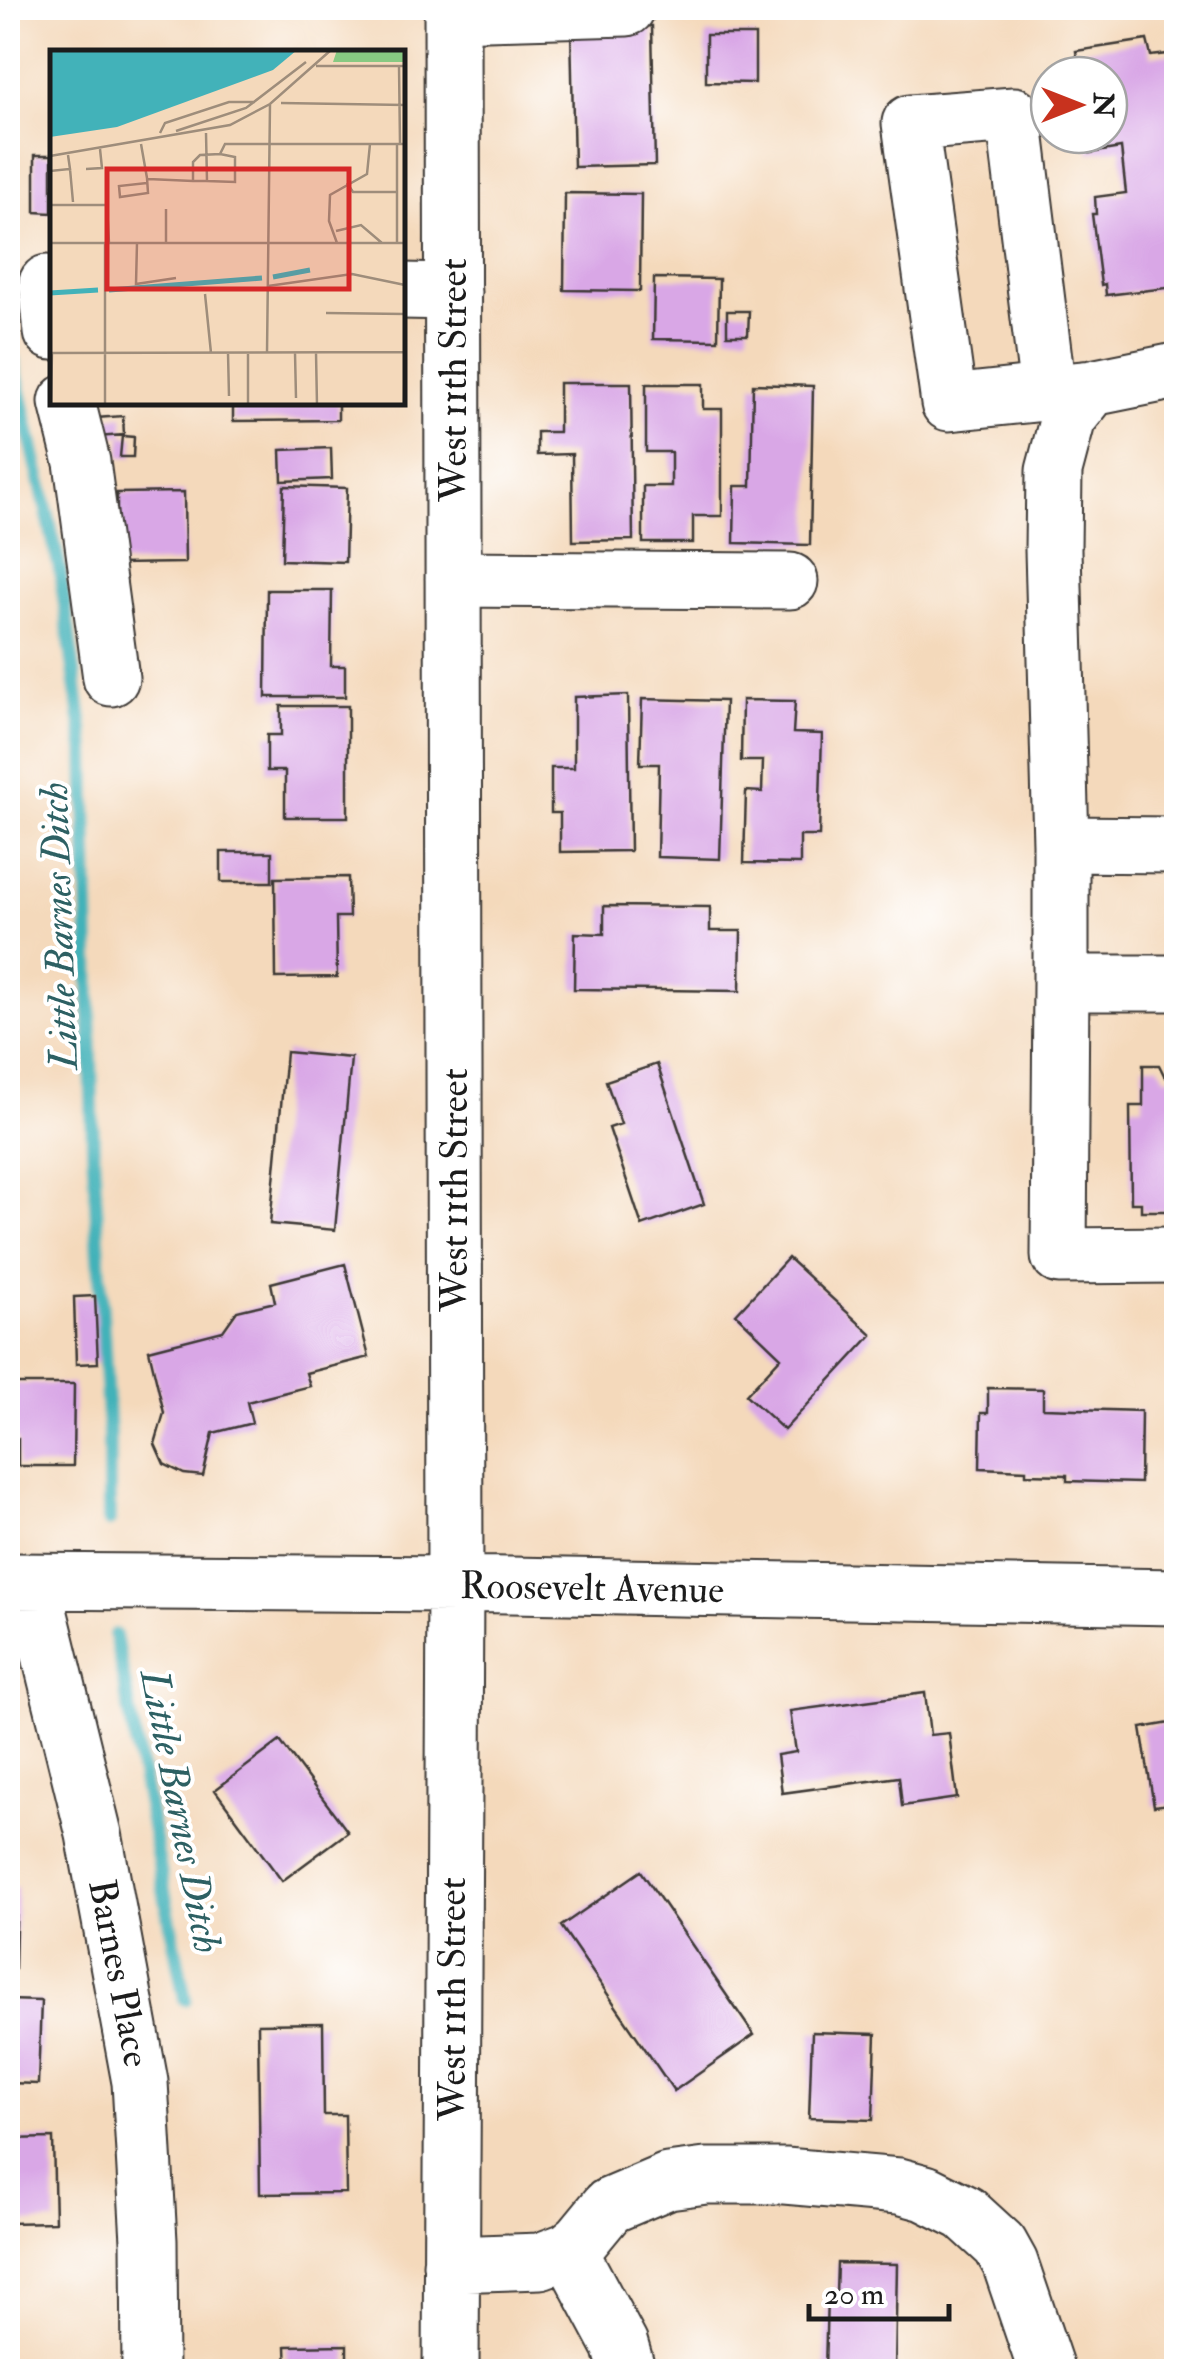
<svg xmlns="http://www.w3.org/2000/svg" width="1184" height="2379" viewBox="0 0 1184 2379" font-family="'IM FELL Double Pica',serif">
<style>
.lines{fill:none;stroke-linecap:round;stroke-linejoin:round}
.stream{stroke:#42b2b9;stroke-width:14}
.building{fill:#d9a7e6}
.minor-casing{stroke:#3c3834;stroke-width:59}
.minor{stroke:#fff;stroke-width:55}
.labels{text-anchor:middle;stroke-width:8;stroke-linejoin:round;paint-order:stroke}
.street-label{font-size:38px;fill:#1c1c1c;stroke:#fff}
.water-label{font-size:40px;font-style:italic;fill:#2d6063;stroke:#fff}
.inset-river{fill:none;stroke:#42b2b9;stroke-width:5}
.inset-road{fill:none;stroke:#9e8d7b;stroke-width:2.5}
.view{fill:#d62828;fill-opacity:0.15;stroke:#d62828;stroke-width:5}
.inset-edge{fill:none;stroke:#1c1c1c;stroke-width:5}
</style>
<rect width="100%" height="100%" fill="#fff"/>
<filter id="ink" filterUnits="userSpaceOnUse"><feTurbulence type="fractalNoise" baseFrequency=".01" numOctaves="2"/><feDisplacementMap in="SourceGraphic" scale="20" xChannelSelector="R" yChannelSelector="G"/><feConvolveMatrix kernelMatrix="1 2 1 2 8 2 1 2 1" color-interpolation-filters="sRGB"/></filter>
<filter id="wash" filterUnits="userSpaceOnUse"><feTurbulence type="fractalNoise" baseFrequency=".0048" numOctaves="4" result="noise"/><feDisplacementMap in="SourceGraphic" scale="40" xChannelSelector="R" yChannelSelector="G"/><feGaussianBlur stdDeviation="2.25" result="paint"/><feColorMatrix in="noise" values="0 0 0 0 0 0 0 0 0 0 0 0 0 0 0 0 0 1.4 0 .05"/><feComposite in="paint" operator="in"/></filter>
<g filter="url(#wash)">
<rect width="100%" height="100%" fill="#f4d9bb"/>
<g class="lines">
<path class="stream" d="M 8,337 L 60,570 L 85,749 L 93,1150 L 109,1437 L 109,1521
M 115,1635 L 185,1999"/>
</g>
<g id="blocks">
<path class="building" d="M 652,26 L 655,165 L 574,167 L 571,28 Z
M 706,35 L 755,35 L 755,83 L 706,82 Z
M 1147,40 L 1151,56 L 1176,53 L 1176,287 L 1106,295 L 1105,284 L 1101,285 L 1092,214 L 1096,214 L 1095,197 L 1126,193 L 1121,148 L 1090,153 L 1087,135 L 1109,135 L 1109,75 L 1074,75 L 1073,65 L 1078,64 L 1076,51 Z
M 35,155 L 52,155 L 52,213 L 35,212 Z
M 565,193 L 641,194 L 640,291 L 564,290 Z
M 654,278 L 719,279 L 718,340 L 653,339 Z
M 727,311 L 749,311 L 748,335 L 727,335 Z
M 559,383 L 631,383 L 633,540 L 573,541 L 572,454 L 537,455 L 537,432 L 559,432 Z
M 646,384 L 703,384 L 703,409 L 722,409 L 722,516 L 693,516 L 693,543 L 643,543 L 643,486 L 671,486 L 671,452 L 646,452 Z
M 753,384 L 813,386 L 810,545 L 734,543 L 735,486 L 751,486 Z
M 233,402 L 338,402 L 338,420 L 233,421 Z
M 123,416 L 124,435 L 96,437 L 96,418 Z
M 122,436 L 134,437 L 133,457 L 120,457 Z
M 331,448 L 332,479 L 282,481 L 281,450 Z
M 284,486 L 347,488 L 345,562 L 282,560 Z
M 184,492 L 185,563 L 117,564 L 117,493 Z
M 267,590 L 332,590 L 331,666 L 345,666 L 345,697 L 266,697 Z
M 628,695 L 630,851 L 560,852 L 560,813 L 551,813 L 551,768 L 574,768 L 574,697 Z
M 642,699 L 725,701 L 720,859 L 657,857 L 659,764 L 640,764 Z
M 742,700 L 795,701 L 793,733 L 822,734 L 819,836 L 800,836 L 800,864 L 744,863 L 746,791 L 762,792 L 763,761 L 741,761 Z
M 281,706 L 348,706 L 348,817 L 285,817 L 285,771 L 267,771 L 267,735 L 281,735 Z
M 221,852 L 272,852 L 272,882 L 221,882 Z
M 348,877 L 349,917 L 336,917 L 337,977 L 276,978 L 275,878 Z
M 604,906 L 710,907 L 710,931 L 741,931 L 740,991 L 574,989 L 575,933 L 604,934 Z
M 286,1052 L 351,1058 L 335,1230 L 270,1224 Z
M 657,1064 L 704,1204 L 642,1226 L 609,1128 L 621,1124 L 606,1081 Z
M 1143,1065 L 1159,1065 L 1165,1077 L 1176,1077 L 1176,1211 L 1141,1211 L 1141,1203 L 1131,1203 L 1130,1106 L 1143,1106 Z
M 788,1258 L 872,1335 L 784,1430 L 746,1395 L 781,1357 L 736,1314 Z
M 345,1264 L 369,1357 L 306,1373 L 310,1386 L 247,1402 L 252,1423 L 213,1433 L 203,1476 L 184,1474 L 164,1464 L 155,1444 L 164,1413 L 149,1350 L 223,1331 L 237,1311 L 275,1302 L 271,1283 Z
M 95,1296 L 98,1363 L 76,1364 L 74,1297 Z
M 8,1384 L 74,1384 L 73,1466 L 18,1466 L 18,1439 L 8,1439 Z
M 988,1388 L 1043,1389 L 1043,1408 L 1141,1411 L 1140,1483 L 1067,1481 L 1067,1475 L 1026,1474 L 1026,1470 L 980,1468 L 981,1413 L 988,1413 Z
M 925,1693 L 930,1735 L 949,1733 L 957,1798 L 902,1806 L 899,1777 L 782,1793 L 777,1755 L 796,1752 L 790,1711 Z
M 1176,1722 L 1176,1803 L 1154,1806 L 1141,1728 Z
M 280,1741 L 348,1832 L 282,1881 L 215,1790 Z
M 641,1871 L 754,2035 L 674,2091 L 561,1926 Z
M 8,1887 L 17,1887 L 15,1969 L 8,1969 Z
M 8,2000 L 41,2001 L 38,2084 L 8,2083 Z
M 323,2023 L 324,2115 L 345,2115 L 346,2193 L 260,2194 L 258,2024 Z
M 812,2032 L 876,2034 L 873,2120 L 809,2118 Z
M 53,2138 L 55,2222 L 8,2223 L 8,2139 Z
M 837,2263 L 897,2264 L 895,2372 L 825,2372 L 827,2294 L 836,2294 Z
M 347,2345 L 347,2372 L 287,2372 L 286,2346 Z"/>
</g>
</g>
<g filter="url(#ink)">
<use href="#blocks" fill-opacity="0" stroke="#3c3834" stroke-width="2.5"/>
<g class="lines">
<g class="minor-casing">
<path id="minor" d="M 452,13 L 627,8
M 52,284 L 47,283 L 52,332
M 402,291 L 453,292
M 1048,391 L 1014,115 L 910,123 L 949,403 L 1092,388 L 1176,371
M 67,402 L 82,462 L 111,678
M 453,579 L 790,581
M 1061,844 L 1053,550 L 1054,471 L 1068,418 L 1092,388
M 1061,983 L 1061,844 L 1176,845
M 1176,983 L 1061,983 L 1059,1256 L 1176,1255
M 8,1581 L 455,1584 L 1176,1597
M 32,1582 L 94,1834 L 140,2082 L 149,2241 L 150,2372
M 569,2250 L 620,2345 L 628,2372
M 451,2264 L 540,2261 L 569,2250 L 581,2240 L 609,2206 L 668,2181 L 706,2176 L 785,2176 L 899,2186 L 925,2193 L 965,2213 L 1000,2245 L 1010,2263 L 1047,2372
M 451,2372 L 455,1584 L 452,8"/>
</g>
<use href="#minor" class="minor"/>
</g>
</g>
<g class="labels">
<g class="street-label">
<text transform="translate(453 380) rotate(-90)" y="13">West 11th Street</text>
<text transform="translate(454 1190) rotate(-90)" y="13">West 11th Street</text>
<text transform="translate(592 1587) rotate(1)" y="13">Roosevelt Avenue</text>
<text transform="translate(120 1973) rotate(79)" y="13">Barnes Place</text>
<text transform="translate(452 1999) rotate(-90)" y="13">West 11th Street</text>
</g>
<g class="water-label">
<text transform="translate(58 926) rotate(-92)" y="14">Little Barnes Ditch</text>
<text transform="translate(182 1811) rotate(79)" y="14">Little Barnes Ditch</text>
</g>
</g>
<g transform="translate(50 50)">
<rect width="355" height="355" fill="#f4d9bb"/>
<path d="M 287,0 L 355,0 L 355,12 L 283,12 Z" fill="#87c982"/>
<path d="M 0,0 L 247,0 L 223,20 L 67,77 L 0,87 Z" fill="#42b2b9"/>
<path class="inset-river" d="M 223,227 L 260,220M 59,240 L 212,228M 0,243 L 48,240"/>
<path class="inset-road" d="M 266,16 L 355,16M 349,16 L 350,94M 231,53 L 355,55M 126,81 L 196,58 L 256,12M 110,83 L 115,73 L 179,52 L 205,52M 156,83 L 157,131 L 185,132 L 185,107 L 170,104M 91,94 L 97,128 L 98,143 L 70,147 L 69,136 L 97,133M 0,106 L 180,75 L 220,54 L 281,0M 20,119 L 23,152M 36,119 L 52,118 L 50,99M 0,121 L 20,119 L 18,105M 98,129 L 143,131M 157,131 L 143,131 L 143,112 L 150,105 L 170,104 L 175,94 L 355,94M 297,133 L 303,142 L 347,142M 0,155 L 57,155 L 59,193M 286,181 L 311,175 L 332,193M 0,193 L 355,193M 87,193 L 86,234 L 126,228M 116,193 L 116,159M 287,193 L 279,171 L 280,145 L 317,124 L 320,94M 347,193 L 347,95M 218,236 L 302,224 L 355,235M 155,244 L 161,303M 276,263 L 355,264M 0,303 L 355,302M 178,303 L 179,346M 198,303 L 198,355M 217,303 L 220,54M 245,303 L 246,348M 266,303 L 267,355M 1,355 L 2,303M 55,355 L 55,193M 354,355 L 355,271"/>
<path class="view" d="M 57,119 L 299,119 L 299,239 L 57,239 Z"/>
<rect width="355" height="355" class="inset-edge"/>
</g>
<rect width="1184" height="2379" fill="none" stroke="#fff" stroke-width="40"/>
<g transform="translate(1079 105) rotate(90)"><circle r="48" fill="#ffffff" stroke="#a4a4a4" stroke-width="2.5"/>
<path d="M0-8L18 38L0 25L-18 38Z" fill="#c8321e"/>
<text y="-15" font-size="28" font-weight="bold" text-anchor="middle" fill="#1c1c1c">N</text>
</g>
<path d="M809 2304v15h140v-15" fill="none" stroke="#1c1c1c" stroke-width="5"/>
<text x="824" y="2304" font-size="30" fill="#1c1c1c" stroke="#ffffff" stroke-width="8" paint-order="stroke">20 m</text>
</svg>
